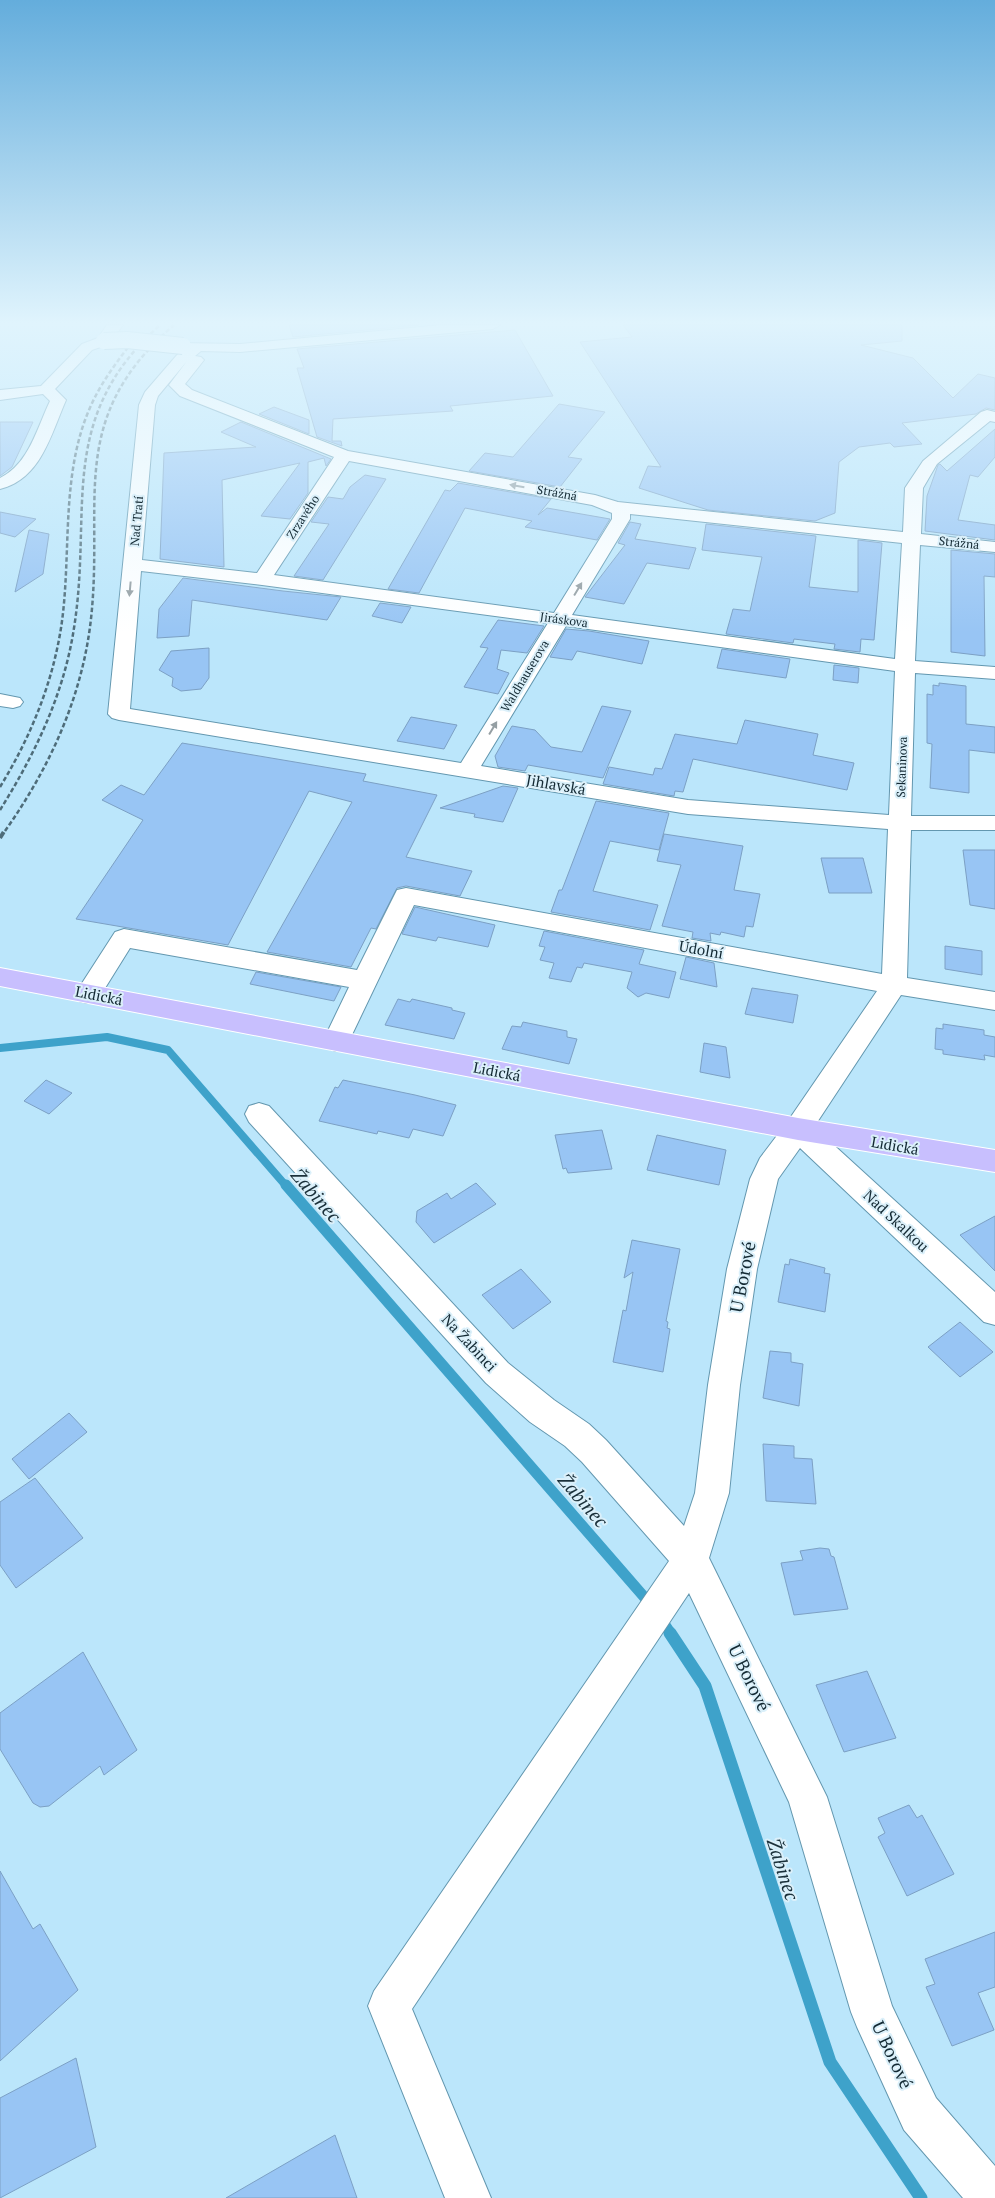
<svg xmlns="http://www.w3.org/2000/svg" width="995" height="2198" viewBox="0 0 995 2198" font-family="'PT Serif',serif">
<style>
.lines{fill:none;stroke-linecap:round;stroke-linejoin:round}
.stream-far2{stroke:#3ea2ca;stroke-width:8}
.stream-far1{stroke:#3ea2ca;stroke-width:11}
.stream{stroke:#3ea2ca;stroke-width:13}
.building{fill:#98c5f4;stroke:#7ca0c4}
.minor-casing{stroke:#6397af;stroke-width:2}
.major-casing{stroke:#fff;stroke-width:2}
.minor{fill:#fff;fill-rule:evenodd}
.major{fill:#c8bffe;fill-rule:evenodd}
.rail-far1{stroke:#4e6c79;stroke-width:2.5;stroke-dasharray:4.5 2.5;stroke-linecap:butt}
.rail{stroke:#4e6c79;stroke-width:4;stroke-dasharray:7 4;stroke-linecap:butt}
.minor-bridge-casing{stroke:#6397af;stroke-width:18;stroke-linecap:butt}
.minor-bridge{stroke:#fff;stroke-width:16}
.oneway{fill:#959fa3}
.labels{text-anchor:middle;stroke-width:4;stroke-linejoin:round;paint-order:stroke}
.far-street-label{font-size:12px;fill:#132933;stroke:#dbf0fa}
.street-label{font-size:15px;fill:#132933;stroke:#dbf0fa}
.near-street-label{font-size:18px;fill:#132933;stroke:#dbf0fa}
.near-water-label{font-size:19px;font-style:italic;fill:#1a303a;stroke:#dbf0fa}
</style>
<rect width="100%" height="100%" fill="#bbe6fb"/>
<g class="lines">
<path class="stream-far2" d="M 0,1048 L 107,1037 L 168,1050 L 287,1187"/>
<path class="stream-far1" d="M 286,1185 L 652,1606
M 661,1619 L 671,1634"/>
<path class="stream" d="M 670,1633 L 705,1686 L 830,2062 L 921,2198"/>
</g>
<path class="building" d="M 289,325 L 419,325 L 293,337 Z
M 623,325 L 902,325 L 902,341 L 861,345 L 913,358 L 953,398 L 978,374 L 995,378 L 995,410 L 986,408 L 976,414 L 902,423 L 922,444 L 894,447 L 890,443 L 859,447 L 839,462 L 835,513 L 815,521 L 708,510 L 639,488 L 648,466 L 661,467 L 580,342 L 632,337 Z
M 515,330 L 553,396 L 450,406 L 453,411 L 333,419 L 332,441 L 341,441 L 342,446 L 317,437 L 297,368 L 304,368 L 297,349 Z
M 559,404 L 605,412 L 568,457 L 582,459 L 560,487 L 469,471 L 485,453 L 513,457 Z
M 274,407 L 309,420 L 309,434 L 259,414 Z
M 0,422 L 33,422 L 12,467 L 0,476 Z
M 241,422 L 331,459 L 326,466 L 324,458 L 308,462 L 308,493 L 290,519 L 261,516 L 300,463 L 222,480 L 224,567 L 160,559 L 164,453 L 256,447 L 221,432 Z
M 995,429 L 995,457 L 978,477 L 970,475 L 958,520 L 995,525 L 995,540 L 925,531 L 927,496 L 938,465 L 940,464 L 947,471 Z
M 365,475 L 386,479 L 323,580 L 294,576 L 329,524 L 311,522 L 328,497 L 343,499 L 350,487 Z
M 458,483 L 551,499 L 538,515 L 547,508 L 610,519 L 597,540 L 525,527 L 532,521 L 465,508 L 419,593 L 388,589 L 445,490 L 450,491 Z
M 0,512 L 36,519 L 15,537 L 0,533 Z
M 630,522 L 641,524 L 635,539 L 696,548 L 689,569 L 647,563 L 624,604 L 585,597 L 625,545 L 618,543 Z
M 706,524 L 816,536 L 809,587 L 858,592 L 858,540 L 882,543 L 874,640 L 861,639 L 860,652 L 834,649 L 835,644 L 794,639 L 793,643 L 726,634 L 733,609 L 750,611 L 762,557 L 702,550 Z
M 29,530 L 49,534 L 43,574 L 15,592 Z
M 951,550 L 995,554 L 995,577 L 984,576 L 985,656 L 951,652 Z
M 183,578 L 283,591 L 341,597 L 327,620 L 192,600 L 189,636 L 157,638 L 159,609 Z
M 380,603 L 411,607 L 402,623 L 372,616 Z
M 498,620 L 544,626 L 527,653 L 501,650 L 497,669 L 509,673 L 498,694 L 464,687 L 488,648 L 480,647 Z
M 566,629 L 589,631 L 649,641 L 642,664 L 577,651 L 572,660 L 550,657 Z
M 209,648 L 209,678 L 201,689 L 181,691 L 172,686 L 173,678 L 159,670 L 171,651 Z
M 722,649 L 790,659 L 786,678 L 717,668 Z
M 834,665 L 859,668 L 858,683 L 833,680 Z
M 939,683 L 966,686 L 966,724 L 995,727 L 995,753 L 969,750 L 969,793 L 930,788 L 932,744 L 927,743 L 927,694 L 933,695 L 933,685 L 939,686 Z
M 602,706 L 631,711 L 603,778 L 528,765 L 525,771 L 498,767 L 495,756 L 512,726 L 535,730 L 551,747 L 582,752 Z
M 411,717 L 457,725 L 444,749 L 397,741 Z
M 745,720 L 818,734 L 813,755 L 854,763 L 847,790 L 693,759 L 683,792 L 675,791 L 674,796 L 603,784 L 609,767 L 653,775 L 655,768 L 662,769 L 675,734 L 737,744 Z
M 182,743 L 366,774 L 363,781 L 437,795 L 406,857 L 472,871 L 460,896 L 406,886 L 397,888 L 376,929 L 371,928 L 351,967 L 267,952 L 352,802 L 309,791 L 228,945 L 76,919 L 143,820 L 102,800 L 121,785 L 144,795 Z
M 503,786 L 518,788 L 503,822 L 474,817 L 475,814 L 440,808 Z
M 596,801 L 669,813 L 659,850 L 610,841 L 593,891 L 658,905 L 650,930 L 551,912 L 559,890 L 562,890 Z
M 664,834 L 743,846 L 734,890 L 760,894 L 753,927 L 746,926 L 744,937 L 721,932 L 720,935 L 710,933 L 711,941 L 692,938 L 693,932 L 662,926 L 681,865 L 657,861 Z
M 963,850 L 995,850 L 995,909 L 970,905 Z
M 821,858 L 863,858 L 872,893 L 829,893 Z
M 415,907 L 495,925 L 488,947 L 438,937 L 436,941 L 402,934 Z
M 544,931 L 644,950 L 639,964 L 676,972 L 669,998 L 646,993 L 638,997 L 627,988 L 632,972 L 584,963 L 582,968 L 577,967 L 571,982 L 549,978 L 554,963 L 540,960 L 545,947 L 539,946 Z
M 945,946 L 982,951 L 982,975 L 945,969 Z
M 686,957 L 714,963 L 717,987 L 680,979 Z
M 256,972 L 341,987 L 334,1001 L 250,984 Z
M 752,988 L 798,995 L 793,1023 L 745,1014 Z
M 398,999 L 410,1002 L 412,999 L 452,1008 L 452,1010 L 465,1013 L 454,1039 L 385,1025 Z
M 523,1022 L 567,1031 L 567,1037 L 577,1039 L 569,1064 L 502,1049 L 512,1026 L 521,1027 Z
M 943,1024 L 984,1030 L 984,1035 L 995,1037 L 995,1057 L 984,1055 L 985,1060 L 943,1054 L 943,1050 L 935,1049 L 936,1028 L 943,1029 Z
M 704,1043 L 726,1047 L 730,1078 L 700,1072 Z
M 46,1080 L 72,1093 L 49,1114 L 24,1101 Z
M 343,1080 L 415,1095 L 456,1105 L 443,1136 L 413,1129 L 409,1138 L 378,1131 L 377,1134 L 319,1121 L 335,1087 L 338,1088 Z
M 602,1130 L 612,1169 L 568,1173 L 566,1168 L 563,1169 L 555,1135 Z
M 657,1135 L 726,1150 L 719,1185 L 647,1170 Z
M 476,1183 L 496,1204 L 434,1243 L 416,1222 L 417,1211 L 447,1193 L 451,1199 Z
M 995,1216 L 995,1271 L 960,1235 Z
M 632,1240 L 680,1249 L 666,1321 L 668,1322 L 667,1328 L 670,1329 L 663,1372 L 613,1362 L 623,1310 L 626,1311 L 633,1272 L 624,1278 Z
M 790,1259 L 825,1268 L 824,1273 L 830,1274 L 825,1312 L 778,1302 L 785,1264 L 789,1265 Z
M 521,1269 L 551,1302 L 513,1329 L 482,1295 Z
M 960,1322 L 993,1352 L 960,1377 L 928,1347 Z
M 770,1351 L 791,1353 L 791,1362 L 803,1364 L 799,1406 L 763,1398 Z
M 69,1413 L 87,1432 L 29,1479 L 12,1459 Z
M 763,1444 L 794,1446 L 794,1458 L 812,1459 L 816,1504 L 766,1501 Z
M 35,1478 L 83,1538 L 16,1588 L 0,1565 L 0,1502 Z
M 820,1548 L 829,1549 L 831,1556 L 834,1557 L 848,1609 L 794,1615 L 781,1563 L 803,1560 L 800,1551 Z
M 83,1652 L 137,1750 L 104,1775 L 100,1766 L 49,1806 L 40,1807 L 33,1803 L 0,1749 L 0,1713 Z
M 867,1671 L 896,1738 L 844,1752 L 816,1685 Z
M 909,1805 L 917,1818 L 922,1815 L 954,1874 L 907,1896 L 878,1837 L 885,1833 L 878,1818 Z
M 0,1871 L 33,1929 L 40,1924 L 78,1990 L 0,2061 Z
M 995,1932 L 995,1987 L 978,1993 L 994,2030 L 952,2046 L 926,1987 L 935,1984 L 925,1959 Z
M 76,2058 L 96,2147 L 0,2198 L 0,2098 Z
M 335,2135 L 357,2198 L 226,2198 Z"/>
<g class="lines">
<g class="minor-casing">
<path id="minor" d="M 107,325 L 123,325 L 109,344 L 92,350 L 55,389 L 66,400 C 51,434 41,479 0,489 L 0,478 C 29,464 37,428 50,401 L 43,394 L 0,400 L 0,390 L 41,386 L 82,344 L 98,338 Z
M 442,325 L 500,325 L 493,329 L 240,352 L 201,351 L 195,356 L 201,357 L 204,360 L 185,384 L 192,390 L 348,451 L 595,495 L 618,502 L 903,532 L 905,488 L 923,461 L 981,412 L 987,410 L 995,412 L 995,422 L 990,421 L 937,464 L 923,488 L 921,534 L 995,542 L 995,552 L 920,545 L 915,661 L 995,667 L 995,679 L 915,673 L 911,816 L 995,816 L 995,830 L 911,830 L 907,978 L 995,992 L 995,1010 L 901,995 L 814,1127 L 995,1292 L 995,1325 L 984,1322 L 800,1148 L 778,1179 L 757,1269 L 740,1385 L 729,1493 L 709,1558 L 827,1797 L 892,2006 L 936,2098 L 995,2166 L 995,2198 L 963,2198 L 904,2130 L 857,2027 L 851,2012 L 789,1802 L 689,1593 L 412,2009 L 491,2198 L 445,2198 L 368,2006 L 374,1991 L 669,1561 L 582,1462 L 565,1446 L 530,1422 L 486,1383 L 249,1122 L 245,1114 L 249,1106 L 259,1103 L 269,1106 L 508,1363 L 554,1400 L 589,1424 L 606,1440 L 684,1526 L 695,1493 L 708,1385 L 727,1269 L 750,1179 L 760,1158 L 788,1121 L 877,991 L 414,905 L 349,1041 L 345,1048 L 336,1051 L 327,1048 L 323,1041 L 349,987 L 130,948 L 97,1001 L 88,1003 L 79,1001 L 75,994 L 115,932 L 124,929 L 357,970 L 397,890 L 406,888 L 882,974 L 888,829 L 688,814 L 119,720 L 112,718 L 108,714 L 139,405 L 145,392 L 177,355 L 183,350 L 178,349 L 176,346 L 178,343 L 240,344 ZM 187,361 L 169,385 L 180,396 L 334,457 L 257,573 L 142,560 L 155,405 L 158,396 ZM 349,461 L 592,505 L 612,513 L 612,519 L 554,613 L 274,575 ZM 630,514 L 902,543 L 895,659 L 572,615 L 630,519 ZM 141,571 L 262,585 L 548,623 L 461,763 L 130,709 ZM 566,626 L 895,671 L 889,815 L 688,800 L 481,766 Z
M 0,694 L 20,698 L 23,702 L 20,706 L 13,708 L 0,706 Z"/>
</g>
<g class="major-casing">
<path id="major" d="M 0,968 L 798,1118 L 995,1150 L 995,1172 L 798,1140 L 0,986 Z"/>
</g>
<use href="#minor" class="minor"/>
<use href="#major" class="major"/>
<path class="rail-far1" d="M 0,787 C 30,738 52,685 61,628 C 72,557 60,478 89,410 C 99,386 113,367 129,346
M 0,810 C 35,754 64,694 74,628 C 93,508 55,419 160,325
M 5,831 C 48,770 80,702 90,627 C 106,503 63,421 174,325"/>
<path class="rail" d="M 0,838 L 5,830"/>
<g class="minor-bridge-casing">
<path id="minor-bridge" d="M 104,341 L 127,340 L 183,346"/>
</g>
<use href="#minor-bridge" class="minor-bridge"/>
</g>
<defs><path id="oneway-solid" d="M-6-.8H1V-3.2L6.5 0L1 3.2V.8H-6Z" transform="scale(1.25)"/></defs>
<g class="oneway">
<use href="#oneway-solid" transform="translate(517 486) rotate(-170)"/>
<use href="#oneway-solid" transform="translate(130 589) rotate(95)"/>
<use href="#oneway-solid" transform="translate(578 589) rotate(-59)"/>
<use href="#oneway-solid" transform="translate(493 728) rotate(-59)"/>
</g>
<linearGradient id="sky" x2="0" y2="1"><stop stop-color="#64addc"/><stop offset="0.51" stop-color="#e0f4fd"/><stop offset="1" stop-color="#e0f4fd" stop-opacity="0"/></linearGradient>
<rect width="995" height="633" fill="url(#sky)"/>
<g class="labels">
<g class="far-street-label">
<text transform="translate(557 493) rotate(10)" y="4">Strážná</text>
<text transform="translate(303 517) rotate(-57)" y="4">Zrzavého</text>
<text transform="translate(137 521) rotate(-85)" y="4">Nad Tratí</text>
<text transform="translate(959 543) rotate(6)" y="4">Strážná</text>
<text transform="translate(564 620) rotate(8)" y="4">Jiráskova</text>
<text transform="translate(525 676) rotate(-59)" y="4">Waldhauserova</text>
<text transform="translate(902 767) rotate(-88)" y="4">Sekaninova</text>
</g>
<g class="street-label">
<text transform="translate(556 785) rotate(10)" y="5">Jihlavská</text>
<text transform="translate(701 950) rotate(10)" y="5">Údolní</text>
<text transform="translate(99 996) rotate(11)" y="5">Lidická</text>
<text transform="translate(497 1072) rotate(11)" y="5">Lidická</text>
<text transform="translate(895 1146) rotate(10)" y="5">Lidická</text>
<text transform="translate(896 1221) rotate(43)" y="5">Nad Skalkou</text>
<text transform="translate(469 1343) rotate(47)" y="5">Na Žabinci</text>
</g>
<g class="near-street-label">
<text transform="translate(743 1277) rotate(-79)" y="6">U Borové</text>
<text transform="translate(749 1678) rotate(64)" y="6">U Borové</text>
<text transform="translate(892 2055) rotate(65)" y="6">U Borové</text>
</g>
<g class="near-water-label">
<text transform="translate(316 1195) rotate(49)" y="7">Žabinec</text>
<text transform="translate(583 1500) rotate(49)" y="7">Žabinec</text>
<text transform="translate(783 1869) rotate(72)" y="7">Žabinec</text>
</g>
</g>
</svg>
